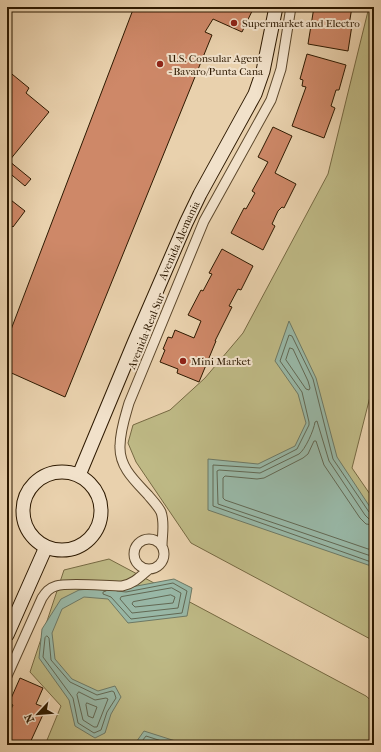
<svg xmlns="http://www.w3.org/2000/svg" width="381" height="752" viewBox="0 0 381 752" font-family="'IM FELL French Canon',serif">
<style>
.green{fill:#beb985;stroke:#766942}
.water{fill:#98b7a6;stroke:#6d7864}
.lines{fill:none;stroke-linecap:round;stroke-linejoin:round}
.shore{stroke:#626853;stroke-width:1}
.building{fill:#ce8868;stroke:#2d1900}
.street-casing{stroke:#5c472b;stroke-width:11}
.secondary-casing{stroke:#2d1900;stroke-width:15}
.street{stroke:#f1e1ca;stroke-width:9}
.secondary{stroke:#f1e1ca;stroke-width:13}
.poi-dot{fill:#8f2418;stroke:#f1e1ca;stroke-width:1.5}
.labels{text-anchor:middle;stroke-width:4;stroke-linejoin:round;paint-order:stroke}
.poi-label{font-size:11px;fill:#2d1900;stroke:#f1e1ca;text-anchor:start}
.street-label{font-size:11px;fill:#2d1900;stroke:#f1e1ca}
</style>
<rect width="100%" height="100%" fill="#e9d1ad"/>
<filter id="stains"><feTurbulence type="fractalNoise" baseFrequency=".005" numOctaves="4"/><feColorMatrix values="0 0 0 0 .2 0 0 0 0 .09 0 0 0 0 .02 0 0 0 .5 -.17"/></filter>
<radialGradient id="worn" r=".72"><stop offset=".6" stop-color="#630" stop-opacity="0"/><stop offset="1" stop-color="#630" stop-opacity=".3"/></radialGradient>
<path class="green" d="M 369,7 L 374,7 L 374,381 L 352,468 L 374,500 L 374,641 L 191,543 L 136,462 L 128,443 L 133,425 L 170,410 L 205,378 L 243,333 L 328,174 Z
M 109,559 L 366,696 L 374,703 L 374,745 L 45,745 L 61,706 L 30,672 L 64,570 Z"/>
<path class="water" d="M 289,321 L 316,378 L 337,457 L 374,513 L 374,567 L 208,510 L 208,459 L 258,464 L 295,446 L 306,423 L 298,394 L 275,361 Z
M 174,579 L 192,588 L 187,616 L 128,623 L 108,599 L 84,597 L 62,609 L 52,633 L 55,659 L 72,679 L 98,691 L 115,686 L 121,697 L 111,714 L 105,733 L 95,738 L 75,726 L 69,700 L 39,658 L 42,629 L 61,599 L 79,590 L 108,587 L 126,588 Z
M 144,731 L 188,745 L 134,745 Z"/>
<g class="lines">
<path class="shore" d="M 290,348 L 293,349 L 308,381 L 310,388 L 309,390 L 306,389 L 286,360 Z
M 374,514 L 369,512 L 333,459 L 313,379 L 292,336 L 289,335 L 280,361 L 302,392 L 309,422 L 309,425 L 297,449 L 260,468 L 213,465 L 213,506 L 374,563
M 374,519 L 369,519 L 365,515 L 329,461 L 317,421 L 315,422 C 314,430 305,450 299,454 L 260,473 L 219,470 L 217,471 L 218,504 L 374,557
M 374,525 L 366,524 L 360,518 L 324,465 L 316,441 L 314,441 L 308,454 L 303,458 L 264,478 L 257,479 L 225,476 L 223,478 L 223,498 L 225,500 L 374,551
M 172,588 L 181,593 L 178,608 L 132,613 L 120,599 L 121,597 Z
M 106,591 L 103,592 L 103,594 L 111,597 L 131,619 L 182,613 L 187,591 L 173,583 L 126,592 L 117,591
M 171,595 L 175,597 L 173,603 L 135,607 L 132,604 L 133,602 Z
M 47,636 L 49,638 L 51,660 L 70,682 L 97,695 L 112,691 L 114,692 L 116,698 L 107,712 L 101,730 L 94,733 L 78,723 L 73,698 L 43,657 L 45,638 Z
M 79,692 L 95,700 L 106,698 L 108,699 L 97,727 L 94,727 L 83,720 L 77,695 Z
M 87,703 L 97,707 L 93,718 L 88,716 L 86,705 Z
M 139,745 L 146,736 L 174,745"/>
</g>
<path class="building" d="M 134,7 L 254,7 L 242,32 L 213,19 L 205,32 L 212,35 L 65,397 L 7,371 L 7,340 Z
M 314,7 L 352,7 L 349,25 L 352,25 L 348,51 L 308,44 Z
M 307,54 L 346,65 L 339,90 L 336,90 L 331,106 L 335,108 L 324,138 L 292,126 L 306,87 L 302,86 L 303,80 L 300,79 Z
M 7,70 L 29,88 L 26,93 L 49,112 L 9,161 L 31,179 L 25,186 L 7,171 Z
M 273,127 L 292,136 L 275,173 L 296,184 L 284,208 L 282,207 L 278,211 L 272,224 L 275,226 L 263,250 L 231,233 L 244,208 L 246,209 L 255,193 L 252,191 L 268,162 L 258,157 Z
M 7,197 L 25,211 L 13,227 L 7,222 Z
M 222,249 L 253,266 L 241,290 L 238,289 L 229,306 L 232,307 L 215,341 L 216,341 L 199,382 L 177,373 L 178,369 L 160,362 L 165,350 L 163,349 L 168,337 L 172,338 L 175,330 L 194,338 L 201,321 L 188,315 L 201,290 L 203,291 L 212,274 L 209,273 Z
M 20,678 L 43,688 L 36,704 L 46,708 L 29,745 L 7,745 L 7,717 L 13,705 L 9,703 Z"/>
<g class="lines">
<g class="street-casing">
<path id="street" d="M134 554a15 15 0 1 1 30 0a15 15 0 1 1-30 0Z
M 162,546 C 162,535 165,523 161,512 C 158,506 153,501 148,495 C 135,481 119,467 120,446 C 120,431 125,417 129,403 L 204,221 L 271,100 L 281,69 L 291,7
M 7,676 L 42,598 C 46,592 49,588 56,586 C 68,582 106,586 122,586 C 133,584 140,577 148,570"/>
</g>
<g class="secondary-casing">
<g id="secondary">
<circle cx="62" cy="511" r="39"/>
<path id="s1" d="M 79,475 L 134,343 L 186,223 L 200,194 L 255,94 L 263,71 L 276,7"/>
<path d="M 7,635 L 46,547"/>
</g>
</g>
<use href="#street" class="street"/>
<use href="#secondary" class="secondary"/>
</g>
<g class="poi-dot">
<circle cx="234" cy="23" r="4"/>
<circle cx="160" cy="64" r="4"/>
<circle cx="183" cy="361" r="4"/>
</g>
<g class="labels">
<g class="poi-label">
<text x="242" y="27">Supermarket and Electro</text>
<text x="168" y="62">U.S. Consular Agent<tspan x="168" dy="13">- Bavaro/Punta Cana</tspan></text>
<text x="191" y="365">Mini Market</text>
</g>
<g class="street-label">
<text dy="4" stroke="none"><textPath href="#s1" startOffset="255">Avenida Alemania</textPath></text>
<text transform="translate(146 331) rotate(-68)" y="4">Avenida Real Sur</text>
</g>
</g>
<rect width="381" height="752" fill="none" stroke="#e9d1ad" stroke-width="24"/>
<rect x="8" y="8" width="365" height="736" fill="none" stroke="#2d1900" stroke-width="2"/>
<rect x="12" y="12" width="357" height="728" fill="none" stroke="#2d1900"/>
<g transform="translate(38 714) rotate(244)" stroke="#f1e1ca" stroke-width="3" paint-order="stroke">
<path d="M0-3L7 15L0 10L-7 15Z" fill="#2d1900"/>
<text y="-6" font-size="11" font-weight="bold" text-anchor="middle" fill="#2d1900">N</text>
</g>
<rect width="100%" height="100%" filter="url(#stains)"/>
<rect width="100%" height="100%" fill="url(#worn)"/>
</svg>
